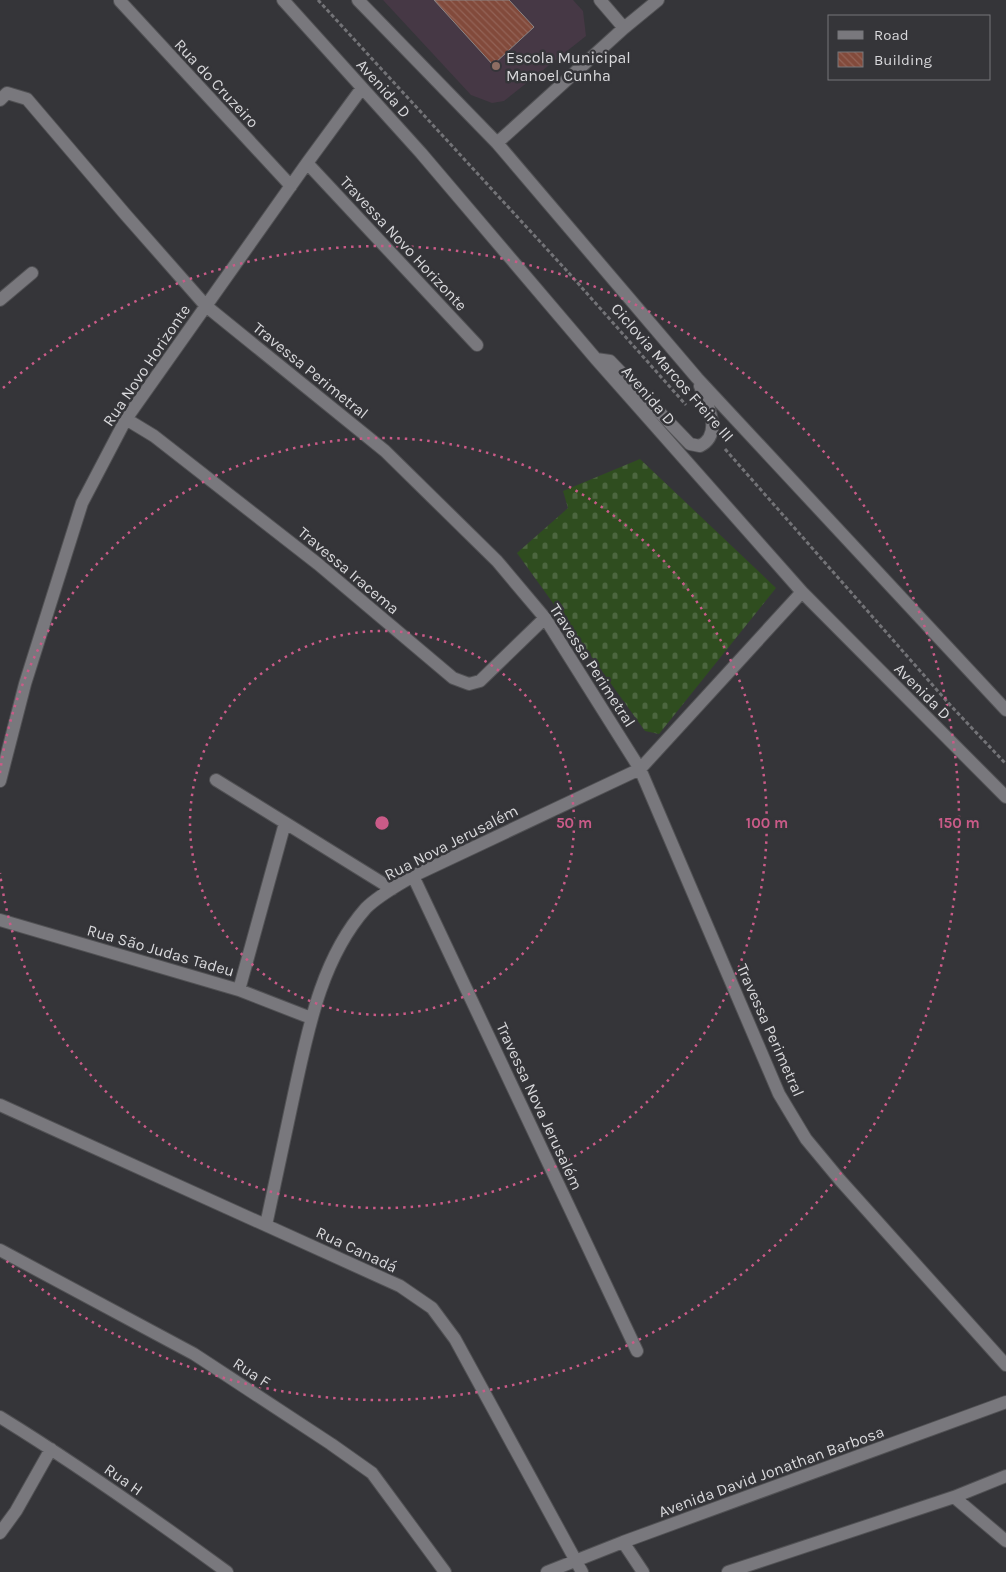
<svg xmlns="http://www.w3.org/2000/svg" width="1006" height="1572" viewBox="0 0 1006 1572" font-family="Karla,sans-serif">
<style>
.education{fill:#463845}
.cemetery{fill:url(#cemetery-stones)}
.building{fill:url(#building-back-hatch);stroke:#8c8685}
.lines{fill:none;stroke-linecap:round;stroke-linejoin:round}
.minor-casing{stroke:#515154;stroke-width:14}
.path{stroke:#737377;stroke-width:3;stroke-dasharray:4 2.5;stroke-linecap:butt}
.minor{stroke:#79787d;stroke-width:12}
.ring{fill:none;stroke:#ca5b88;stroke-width:2.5;stroke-dasharray:2.5 5}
.education-dot{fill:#8d6e63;stroke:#353539;stroke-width:2}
.labels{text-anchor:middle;stroke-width:5;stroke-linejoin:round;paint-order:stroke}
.poi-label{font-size:16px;fill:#d8d8db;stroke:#353539;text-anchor:start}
.street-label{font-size:16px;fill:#d8d8db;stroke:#353539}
.centre{fill:#ca5b88;stroke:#353539;stroke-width:2.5}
.ring-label{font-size:15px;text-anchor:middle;font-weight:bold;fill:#ca5b88;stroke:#353539;stroke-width:5;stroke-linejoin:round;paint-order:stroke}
</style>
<defs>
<pattern id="cemetery-stones" width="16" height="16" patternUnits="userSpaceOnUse" patternTransform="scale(1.25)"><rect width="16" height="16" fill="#2f4d1f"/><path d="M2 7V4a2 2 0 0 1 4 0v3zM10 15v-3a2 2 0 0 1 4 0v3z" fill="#4c663f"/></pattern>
<pattern id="building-back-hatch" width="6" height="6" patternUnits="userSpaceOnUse" patternTransform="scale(1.25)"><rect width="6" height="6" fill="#824a3b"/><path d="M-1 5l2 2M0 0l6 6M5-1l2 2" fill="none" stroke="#936357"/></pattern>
</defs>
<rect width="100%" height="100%" fill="#353539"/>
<path class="education" d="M 383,0 L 573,0 L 583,11 L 586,36 L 504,101 L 492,103 L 471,95 Z"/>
<path class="cemetery" d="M 640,459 L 776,588 L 659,734 L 645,731 L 517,553 L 568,508 L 563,491 Z"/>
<path class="building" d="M 434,0 L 509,0 L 534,27 L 493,65 Z"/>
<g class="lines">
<g class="minor-casing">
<path id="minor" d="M 283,0 L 421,153 L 596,359 L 802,592 L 1006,797
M 358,0 L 497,143 L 697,378 L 1006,710
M 600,0 L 624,28
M 120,1 L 291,186
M 0,100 L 7,93 L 27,99 L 125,214 L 206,306 L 385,451 L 497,561 L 545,618 L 640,769 L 779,1094 L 806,1139 L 840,1180 L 1006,1365
M 497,143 L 624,28 L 658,0
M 307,163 L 477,345
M 0,300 L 32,273
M 596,359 L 610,361 L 690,444 L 700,446 C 723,434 708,405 700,386
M 126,419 L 154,436 L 318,564 L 453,678 L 469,684 L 480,681 L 545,618
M 216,780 L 392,889
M 0,781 L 25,684 L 82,503 L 126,419 L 307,163 L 362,88
M 413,876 L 637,1351
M 0,920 L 239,990 L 311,1018
M 239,990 L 285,823
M 0,1105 L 400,1286 L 432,1308 L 455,1339 L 582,1572
M 266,1225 C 275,1181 285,1138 294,1094 C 308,1030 321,959 366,908 C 379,895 398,885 413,876 L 640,769 L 802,592
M 0,1250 L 194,1354 L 331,1444 L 372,1473 L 445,1572
M 0,1417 C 78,1465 153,1518 227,1572
M 954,1497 L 1006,1541
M 0,1533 L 16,1511 L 51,1449
M 623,1542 L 643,1572
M 547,1572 L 623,1542 L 1006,1402
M 728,1572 L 954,1497 L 1006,1476"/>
</g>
<path class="path" d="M 318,0 L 567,271 L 686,405
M 725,449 L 951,706 L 1006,764"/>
<use href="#minor" class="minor"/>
</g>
<g class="ring">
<circle cx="382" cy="823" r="192"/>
<path d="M0 773A385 385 0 1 1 0 873"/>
<path d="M3 388A577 577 0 1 1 3 1258"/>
</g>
<circle class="education-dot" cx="496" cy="66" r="5"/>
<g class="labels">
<g class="poi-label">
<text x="506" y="63">Escola Municipal<tspan x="506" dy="18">Manoel Cunha</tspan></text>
</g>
<g class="street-label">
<text transform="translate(217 83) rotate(47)" y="6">Rua do Cruzeiro</text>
<text transform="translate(384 88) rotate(48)" y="6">Avenida D</text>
<text transform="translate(404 243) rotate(47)" y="6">Travessa Novo Horizonte</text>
<text transform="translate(146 365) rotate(-56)" y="6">Rua Novo Horizonte</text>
<text transform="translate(311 370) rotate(39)" y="6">Travessa Perimetral</text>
<text transform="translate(673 372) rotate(49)" y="6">Ciclovia Marcos Freire III</text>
<text transform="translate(649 395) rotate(49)" y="6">Avenida D</text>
<text transform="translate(349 570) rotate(40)" y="6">Travessa Iracema</text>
<text transform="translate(593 665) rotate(57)" y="6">Travessa Perimetral</text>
<text transform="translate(923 691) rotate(45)" y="6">Avenida D</text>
<text transform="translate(451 842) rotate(-27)" y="6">Rua Nova Jerusalém</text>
<text transform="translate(161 950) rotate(16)" y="6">Rua São Judas Tadeu</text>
<text transform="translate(771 1030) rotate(66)" y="6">Travessa Perimetral</text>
<text transform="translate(540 1106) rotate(65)" y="6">Travessa Nova Jerusalém</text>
<text transform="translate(357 1249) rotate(25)" y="6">Rua Canadá</text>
<text transform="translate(252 1372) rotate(33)" y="6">Rua F</text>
<text transform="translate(771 1471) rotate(-20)" y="6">Avenida David Jonathan Barbosa</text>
<text transform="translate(124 1479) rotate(35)" y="6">Rua H</text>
</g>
</g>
<circle cx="382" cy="823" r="8" class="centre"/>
<g class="ring-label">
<text x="574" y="828">50 m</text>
<text x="767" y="828">100 m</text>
<text x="959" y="828">150 m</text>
</g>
<rect x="828" y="15" width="162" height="65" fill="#353539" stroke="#76767a"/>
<rect x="838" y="31" width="25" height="8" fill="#79787d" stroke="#76767a"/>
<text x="874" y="40" font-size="15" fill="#d8d8db">Road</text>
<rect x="838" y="52" width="25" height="15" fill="url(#building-back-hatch)" stroke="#76767a"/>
<text x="874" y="65" font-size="15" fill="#d8d8db">Building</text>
</svg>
